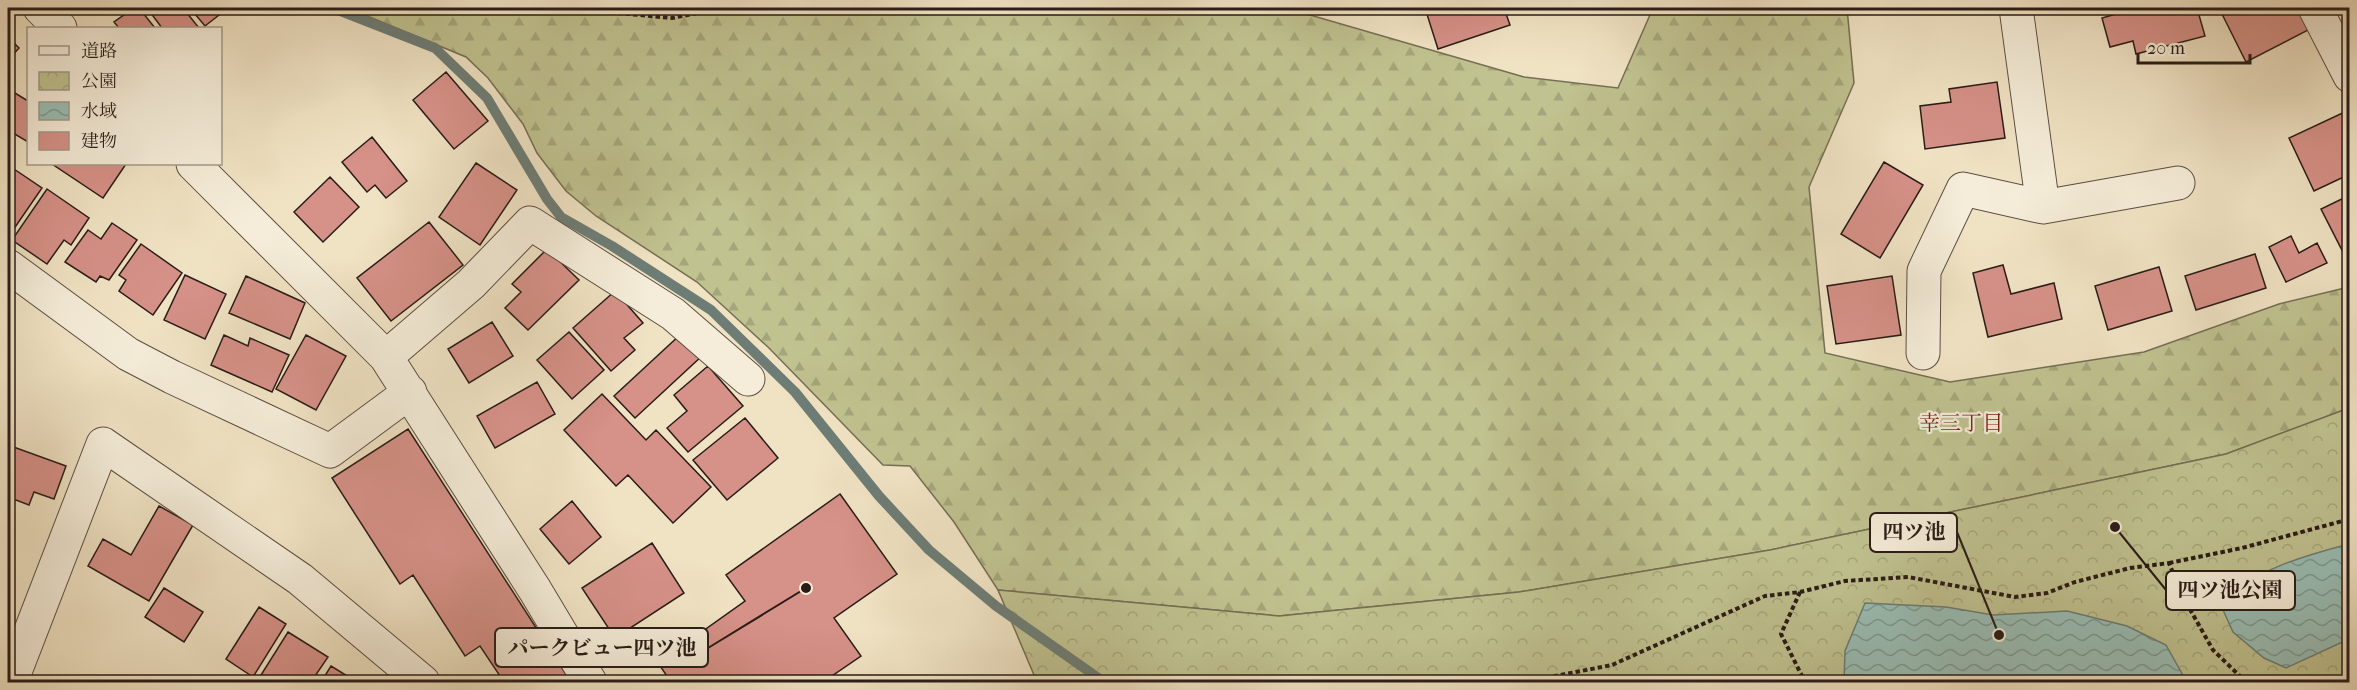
<svg xmlns="http://www.w3.org/2000/svg" width="2357" height="690" viewBox="0 0 2357 690" font-family="'IM FELL French Canon','Noto Serif JP',serif">
<style>
.forest{fill:url(#forest-firs);stroke:#746f54;stroke-width:1.5}
.park{fill:url(#park-crowns);stroke:#746f54;stroke-width:1.5}
.water{fill:url(#water-waves);stroke:#6d7d76;stroke-width:1.5}
.lines{fill:none;stroke-linecap:round;stroke-linejoin:round}
.stream{stroke:#6d7d76;stroke-width:10}
.building{fill:#d69188;stroke:#291c17;stroke-width:1.5}
.minor-casing{stroke:#5b4e42;stroke-width:35}
.path{stroke:#291c17;stroke-width:4;stroke-dasharray:4.5 3;stroke-linecap:butt}
.minor{stroke:#f5edd9;stroke-width:33}
.labels{text-anchor:middle;stroke-width:4.5;stroke-linejoin:round;paint-order:stroke}
.neighbourhood-label{font-size:21px;fill:#7a1f14;stroke:#f5edd9}
.leader{fill:none;stroke:#291c17;stroke-width:2}
.callout-dot{fill:#291c17;stroke:#f5edd9;stroke-width:2}
.callout{fill:#f5edd9;stroke:#291c17;stroke-width:2}
.callout-label{font-size:21px;text-anchor:middle;font-weight:bold;fill:#291c17}
</style>
<defs>
<pattern id="forest-firs" width="22" height="20" patternUnits="userSpaceOnUse" patternTransform="scale(1.5)"><rect width="22" height="20" fill="#c0c290"/><path d="M5 1l3.5 6h-7zM16 11l3.5 6h-7z" fill="#a5a67b"/></pattern>
<pattern id="park-crowns" width="20" height="18" patternUnits="userSpaceOnUse" patternTransform="scale(1.5)"><rect width="20" height="18" fill="#c0c290"/><path d="M2 6a3 3 0 1 1 6 0M12 15a3 3 0 1 1 6 0" fill="none" stroke="#a5a67b"/></pattern>
<pattern id="water-waves" width="16" height="10" patternUnits="userSpaceOnUse" patternTransform="scale(1.5)"><rect width="16" height="10" fill="#9abeb5"/><path d="M0 5q4-4 8 0t8 0" fill="none" stroke="#7e9a92"/></pattern>
</defs>
<rect width="100%" height="100%" fill="#f0e3c4"/>
<filter id="stains"><feTurbulence type="fractalNoise" baseFrequency=".00333" numOctaves="4"/><feColorMatrix values="0 0 0 0 .2 0 0 0 0 .09 0 0 0 0 .02 0 0 0 .5 -.17"/></filter>
<radialGradient id="worn" r=".72"><stop offset=".6" stop-color="#630" stop-opacity="0"/><stop offset="1" stop-color="#630" stop-opacity=".3"/></radialGradient>
<path class="forest" d="M 348,8 L 1286,8 L 1524,77 L 1618,88 L 1653,8 L 1847,8 L 1854,83 L 1809,187 L 1825,353 L 1950,382 L 2144,352 L 2279,304 L 2349,287 L 2349,408 L 2226,454 L 1770,550 L 1519,592 L 1279,616 L 998,590 L 954,522 L 910,466 L 883,465 L 769,348 L 697,282 L 596,216 L 566,191 L 537,153 L 523,124 L 488,78 L 466,57 Z"/>
<path class="park" d="M 2349,408 L 2349,682 L 1037,682 L 998,590 L 1279,616 L 1519,592 L 1770,550 L 2226,454 Z"/>
<path class="water" d="M 2349,544 L 2349,639 L 2286,668 L 2264,658 L 2233,632 L 2219,601 C 2256,570 2303,556 2349,544 Z
M 1865,603 L 1946,607 L 1993,615 L 2067,611 L 2127,626 L 2166,645 L 2185,679 L 2183,682 L 1844,682 L 1845,651 Z"/>
<g class="lines">
<path class="stream" d="M 333,8 L 435,48 L 487,98 L 547,199 L 561,217 L 612,246 L 711,310 L 795,392 L 879,496 L 929,550 L 996,606 L 1104,682"/>
</g>
<path class="building" d="M 134,8 L 139,8 L 155,28 L 119,28 L 114,22 Z
M 147,8 L 183,8 L 199,28 L 162,28 Z
M 190,8 L 228,8 L 205,26 Z
M 1425,8 L 1504,8 L 1510,25 L 1438,49 Z
M 2122,8 L 2197,8 L 2205,36 L 2136,54 L 2133,41 L 2110,47 L 2102,18 L 2123,12 Z
M 2219,8 L 2302,8 L 2312,28 L 2246,62 Z
M 8,37 L 19,48 L 8,60 Z
M 446,72 L 488,121 L 454,149 L 413,100 Z
M 1997,82 L 2005,138 L 1925,149 L 1920,106 L 1951,102 L 1949,89 Z
M 10,90 L 28,101 L 28,142 L 8,130 L 8,95 Z
M 2349,110 L 2350,174 L 2314,191 L 2289,138 Z
M 372,137 L 407,181 L 386,198 L 375,185 L 367,192 L 342,162 Z
M 1884,162 L 1923,185 L 1880,258 L 1841,234 Z
M 476,163 L 517,190 L 480,245 L 439,217 Z
M 52,164 L 126,164 L 103,198 Z
M 8,165 L 42,188 L 11,233 L 8,230 Z
M 330,177 L 359,207 L 323,242 L 294,212 Z
M 47,189 L 89,218 L 71,245 L 64,240 L 47,264 L 12,240 Z
M 2350,195 L 2350,264 L 2349,264 L 2321,209 Z
M 429,222 L 463,265 L 391,321 L 357,278 Z
M 112,223 L 137,240 L 109,280 L 100,276 L 96,282 L 65,262 L 88,230 L 101,239 Z
M 2291,236 L 2299,253 L 2317,243 L 2327,263 L 2286,282 L 2269,247 Z
M 141,244 L 182,273 L 153,315 L 119,291 L 126,280 L 119,275 Z
M 547,249 L 579,280 L 528,330 L 505,308 L 521,292 L 512,284 Z
M 2255,254 L 2266,288 L 2196,310 L 2185,276 Z
M 2003,265 L 2011,294 L 2054,283 L 2062,319 L 1988,337 L 1973,273 Z
M 2159,267 L 2172,311 L 2108,330 L 2095,286 Z
M 185,275 L 226,294 L 205,339 L 164,320 Z
M 246,276 L 305,303 L 290,339 L 229,313 Z
M 1892,276 L 1901,335 L 1836,344 L 1827,286 Z
M 615,291 L 643,323 L 624,338 L 635,350 L 611,371 L 573,328 Z
M 492,322 L 513,356 L 469,383 L 448,349 Z
M 569,332 L 604,370 L 572,399 L 537,360 Z
M 682,333 L 703,355 L 635,418 L 614,396 Z
M 224,335 L 248,346 L 250,338 L 289,355 L 272,392 L 211,365 Z
M 306,335 L 346,356 L 316,410 L 276,389 Z
M 708,366 L 743,406 L 688,452 L 667,428 L 687,411 L 674,395 Z
M 537,382 L 555,414 L 495,448 L 477,416 Z
M 602,394 L 646,440 L 656,430 L 711,487 L 673,523 L 628,475 L 616,486 L 564,430 Z
M 745,418 L 778,458 L 727,500 L 693,460 Z
M 408,429 L 571,682 L 504,682 L 480,646 L 465,656 L 413,575 L 400,584 L 332,478 Z
M 8,445 L 66,466 L 54,499 L 34,492 L 29,505 L 8,497 Z
M 840,494 L 897,574 L 834,618 L 861,656 L 823,682 L 671,682 L 658,663 L 745,601 L 726,575 Z
M 572,501 L 601,537 L 569,564 L 540,529 Z
M 159,506 L 193,525 L 149,601 L 88,566 L 103,539 L 131,555 Z
M 652,543 L 684,593 L 615,638 L 582,588 Z
M 164,588 L 203,612 L 184,642 L 145,617 Z
M 259,607 L 286,624 L 253,677 L 226,659 Z
M 288,632 L 328,657 L 311,682 L 273,682 L 261,675 Z
M 331,666 L 357,682 L 321,682 Z"/>
<g class="lines">
<g class="minor-casing">
<path id="minor" d="M 40,8 L 60,28
M 2315,8 L 2350,76
M 193,164 L 386,357 L 535,590 L 590,682
M 2043,207 L 2178,183
M 8,266 L 128,354 L 172,377 L 330,451 L 410,392
M 1923,353 L 1924,271 L 1963,189 L 2043,207 L 2016,8
M 386,357 L 471,284 L 530,223 L 673,314 L 748,379
M 11,682 L 103,444 L 300,579 L 423,682"/>
</g>
<path class="path" d="M 581,8 L 618,13 L 672,18 L 723,8
M 2169,563 L 2242,548 L 2350,519
M 1800,592 L 1781,634 L 1805,682
M 1524,682 L 1612,665 L 1765,596 L 1800,592 L 1845,581 L 1908,577 L 2015,597 L 2047,593 L 2075,582 L 2130,568 L 2169,563 L 2183,597 L 2213,650 L 2246,682"/>
<use href="#minor" class="minor"/>
</g>
<g class="labels">
<g class="neighbourhood-label">
<text x="1961" y="430">幸三丁目</text>
</g>
</g>
<path class="leader" d="M1999 635L1957 532M2115 527L2166 590M806 588L708 648"/>
<g class="callout-dot">
<circle cx="1999" cy="635" r="6"/>
<circle cx="2115" cy="527" r="6"/>
<circle cx="806" cy="588" r="6"/>
</g>
<g class="callout">
<rect x="1870" y="513" width="87" height="39" rx="6"/>
<rect x="2166" y="571" width="129" height="39" rx="6"/>
<rect x="495" y="628" width="213" height="39" rx="6"/>
</g>
<g class="callout-label">
<text x="1914" y="539">四ツ池</text>
<text x="2230" y="597">四ツ池公園</text>
<text x="602" y="655">パークビュー四ツ池</text>
</g>
<rect width="2357" height="690" fill="none" stroke="#f0e3c4" stroke-width="30"/>
<rect x="9" y="9" width="2339" height="672" fill="none" stroke="#291c17" stroke-width="3"/>
<rect x="15" y="15" width="2327" height="660" fill="none" stroke="#291c17" stroke-width="1.5"/>
<rect x="27" y="27" width="195" height="138" fill="#f5edd9" stroke="#a3998b" stroke-width="1.5"/>
<rect x="39" y="46" width="30" height="9" fill="#f5edd9" stroke="#a3998b" stroke-width="1.5"/>
<text x="81" y="57" font-size="18" fill="#291c17">道路</text>
<rect x="39" y="72" width="30" height="18" fill="url(#park-crowns)" stroke="#a3998b" stroke-width="1.5"/>
<text x="81" y="87" font-size="18" fill="#291c17">公園</text>
<rect x="39" y="102" width="30" height="18" fill="url(#water-waves)" stroke="#a3998b" stroke-width="1.5"/>
<text x="81" y="117" font-size="18" fill="#291c17">水域</text>
<rect x="39" y="132" width="30" height="18" fill="#d69188" stroke="#a3998b" stroke-width="1.5"/>
<text x="81" y="147" font-size="18" fill="#291c17">建物</text>
<path d="M2138 54v9h112v-9" fill="none" stroke="#291c17" stroke-width="3"/>
<text x="2147" y="54" font-size="18" fill="#291c17" stroke="#f5edd9" stroke-width="4.5" paint-order="stroke">20 m</text>
<rect width="100%" height="100%" filter="url(#stains)"/>
<rect width="100%" height="100%" fill="url(#worn)"/>
</svg>
